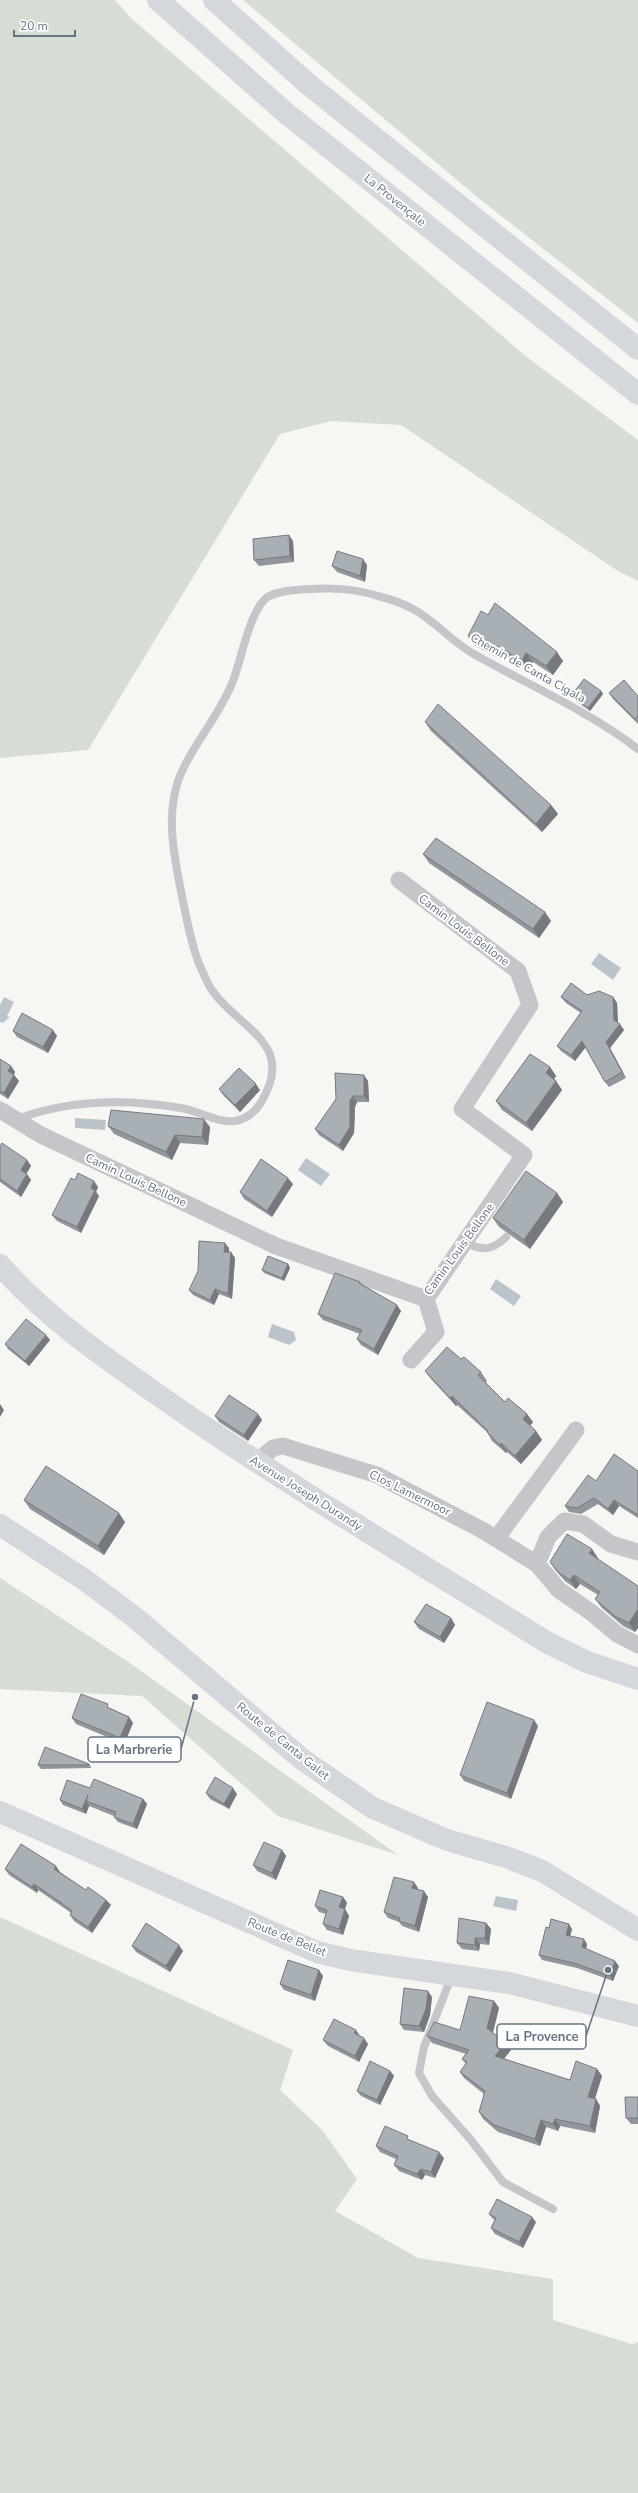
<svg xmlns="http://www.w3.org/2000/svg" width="638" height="2493" viewBox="0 0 638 2493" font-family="'Nunito Sans',sans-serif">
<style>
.green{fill:#d6ddd4}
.water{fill:#bbc4ca}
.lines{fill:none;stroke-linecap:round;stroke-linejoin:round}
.lane{stroke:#c4c6ca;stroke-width:8}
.street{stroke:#c4c6ca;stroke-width:17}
.secondary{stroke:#d4d8dc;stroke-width:22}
.highway{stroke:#d4d8dc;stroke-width:22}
.wall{fill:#90969c}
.shaded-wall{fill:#767a7f}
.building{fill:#a8afb5;stroke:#767a7f}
.labels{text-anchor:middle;stroke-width:4;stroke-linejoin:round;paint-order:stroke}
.street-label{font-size:12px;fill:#667383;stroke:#fff}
.leader{fill:none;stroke:#667383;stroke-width:1.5}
.callout-dot{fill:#667383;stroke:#fff;stroke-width:1.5}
.callout{fill:#fff;stroke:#667383;stroke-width:1.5}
.callout-label{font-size:13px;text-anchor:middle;font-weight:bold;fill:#667383}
</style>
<rect width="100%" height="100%" fill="#f6f6f3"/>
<path class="green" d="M 0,0 L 115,0 L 132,19 L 528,358 L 638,440 L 638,581 L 618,571 L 401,425 L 331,421 L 280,434 L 88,750 L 0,758 Z
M 243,0 L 638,0 L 638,323 L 476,196 Z
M 0,1578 L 127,1661 L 398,1855 L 278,1816 L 142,1696 L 0,1689 Z
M 0,1917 L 293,2050 L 280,2090 L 322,2130 L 357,2179 L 335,2211 L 418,2258 L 553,2279 L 553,2320 L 632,2344 L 638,2342 L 638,2493 L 0,2493 Z"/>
<path class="water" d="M 599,953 L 621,968 L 613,980 L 591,964 Z
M 4,997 L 14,1002 L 7,1016 L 10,1017 L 3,1023 L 0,1022 L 0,1005 Z
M 75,1118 L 106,1120 L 105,1130 L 75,1128 Z
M 306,1158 L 330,1174 L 321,1186 L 298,1170 Z
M 496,1279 L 521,1296 L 514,1306 L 490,1289 Z
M 272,1324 L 294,1332 L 296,1340 L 289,1345 L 268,1337 Z
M 496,1896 L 518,1900 L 516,1911 L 493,1906 Z"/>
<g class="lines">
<path class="lane" d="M 17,1119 C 69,1100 127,1099 181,1108 C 199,1111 217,1123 235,1121 C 246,1119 254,1113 260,1104 C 297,1045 243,1031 214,993 C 208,986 204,974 200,966 C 192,947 188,926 184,906 C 175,861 162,810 184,767 C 199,737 221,712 233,681 C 241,660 249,616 264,600 C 269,594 278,593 286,591 C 314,587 351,587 378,596 C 390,599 402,603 413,609 C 434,620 451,641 472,653 C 528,685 587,710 638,749
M 466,1242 C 482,1252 493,1250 506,1237
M 452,1975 L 424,2047 L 419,2073 L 432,2096 L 471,2140 L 503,2182 L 553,2209"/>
<path class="street" d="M 0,1110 L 41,1135 L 276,1246 L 426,1299 L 524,1155 L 462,1109 L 530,1005 L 518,971 L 399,880
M 411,1360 L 436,1332 L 426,1299
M 256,1463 L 273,1448 L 283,1446 L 377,1475 L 482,1530 L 537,1564 L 559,1590 L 592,1613 L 617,1634 L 638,1645
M 496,1539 L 576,1430
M 537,1564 L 548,1537 L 564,1521 L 583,1524 L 611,1544 L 638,1552"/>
<path class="secondary" d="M 0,1265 C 50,1322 113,1363 174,1406 C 295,1490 423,1565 548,1643 L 587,1662 L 638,1679
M 0,1525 L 85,1580 L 133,1616 L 303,1760 L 373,1808 L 447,1840 L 509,1858 L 542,1871 L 638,1930
M 0,1812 L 317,1952 L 350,1960 L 509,1983 L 638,2016"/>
<path class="highway" d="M 158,0 L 287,114 L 638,394
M 214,0 L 309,85 L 638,349"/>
</g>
<path class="wall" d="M 293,541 L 294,562 L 259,566 L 254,560 Z
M 367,565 L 365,582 L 337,572 L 332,566 Z
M 468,636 L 563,661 L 553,675 L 533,662 L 528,669 L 504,655 L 501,660 L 474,645 Z
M 601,691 L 603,694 L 590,711 L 573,699 L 571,696 Z
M 609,693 L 638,696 L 638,724 L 613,699 Z
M 425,722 L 551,805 L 558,814 L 542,832 L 431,731 Z
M 423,854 L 551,921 L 539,938 L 429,863 Z
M 587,995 L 613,997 L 617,1003 L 618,1023 L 624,1030 L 610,1048 L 626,1078 L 609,1087 L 605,1082 L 585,1047 L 575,1061 L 561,1051 L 557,1046 L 581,1013 L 566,1003 L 561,997 Z
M 13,1031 L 57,1036 L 48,1053 L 17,1037 Z
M 0,1059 L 11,1066 L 15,1072 L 14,1075 L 19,1081 L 8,1099 L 0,1094 Z
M 550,1067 L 556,1076 L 554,1079 L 556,1081 L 562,1090 L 532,1131 L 502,1110 L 496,1101 Z
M 368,1081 L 369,1102 L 357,1102 L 355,1107 L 354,1133 L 343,1151 L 319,1135 L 315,1129 L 336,1099 Z
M 219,1089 L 260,1090 L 240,1112 L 223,1095 Z
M 108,1126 L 210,1127 L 208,1145 L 180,1143 L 172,1160 L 114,1134 Z
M 0,1146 L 27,1160 L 31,1166 L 26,1174 L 31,1180 L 21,1197 L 0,1182 Z
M 75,1180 L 98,1187 L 96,1192 L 99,1196 L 81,1233 L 57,1221 L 52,1215 Z
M 293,1184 L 272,1217 L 244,1199 L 240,1192 Z
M 557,1193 L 563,1202 L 530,1249 L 499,1227 L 493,1218 Z
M 229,1248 L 229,1252 L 235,1258 L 232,1299 L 219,1294 L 214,1305 L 193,1295 L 189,1290 Z
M 288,1264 L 290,1268 L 284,1281 L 264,1273 L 262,1270 Z
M 360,1282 L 363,1285 L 401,1311 L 378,1355 L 361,1345 L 357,1339 L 360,1334 L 323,1320 L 318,1314 Z
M 50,1340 L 29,1366 L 8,1349 L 5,1344 Z
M 461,1359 L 481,1372 L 487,1381 L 485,1383 L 505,1402 L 533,1422 L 530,1426 L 536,1431 L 542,1440 L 521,1464 L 507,1452 L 506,1453 L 492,1441 L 487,1432 L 457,1405 L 456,1406 L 431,1379 L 425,1371 Z
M 215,1416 L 262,1420 L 248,1441 L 219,1422 Z
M 638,1471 L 638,1518 L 619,1506 L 613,1515 L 598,1504 L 581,1514 L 569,1512 L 565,1506 L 596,1481 Z
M 24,1500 L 125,1522 L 104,1555 L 30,1509 Z
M 598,1558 L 597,1559 L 638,1586 L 638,1628 L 635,1632 L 623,1626 L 602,1608 L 595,1599 L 598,1595 L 580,1584 L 576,1589 L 565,1581 L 556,1571 L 550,1562 Z
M 451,1618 L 455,1625 L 444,1643 L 419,1629 L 414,1622 Z
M 111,1709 L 129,1717 L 133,1723 L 124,1744 L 76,1724 L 72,1718 Z
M 538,1726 L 511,1799 L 464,1781 L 460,1775 Z
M 89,1764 L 91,1767 L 91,1768 L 41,1769 L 38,1765 Z
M 90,1788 L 143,1799 L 147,1804 L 137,1829 L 118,1822 L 114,1817 L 114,1816 L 89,1806 L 86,1814 L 63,1805 L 60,1800 Z
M 206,1793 L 237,1794 L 229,1809 L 210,1799 Z
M 282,1850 L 286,1856 L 276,1880 L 257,1871 L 253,1865 Z
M 5,1869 L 60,1872 L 86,1890 L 106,1900 L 111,1905 L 92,1933 L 74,1921 L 70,1915 L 71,1913 L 67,1910 L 38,1890 L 37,1893 L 9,1875 Z
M 418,1888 L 417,1889 L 428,1897 L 419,1932 L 402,1926 L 399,1922 L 388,1918 L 384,1912 Z
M 343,1897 L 347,1903 L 345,1909 L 349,1916 L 343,1935 L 327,1930 L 323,1924 L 326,1914 L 319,1912 L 315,1906 Z
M 486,1923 L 491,1929 L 489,1945 L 480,1944 L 479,1951 L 462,1949 L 457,1943 Z
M 549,1928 L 572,1929 L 570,1936 L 587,1944 L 586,1949 L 619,1966 L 613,1981 L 577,1968 L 542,1960 L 539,1955 Z
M 132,1946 L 183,1951 L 170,1972 L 136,1952 Z
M 323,1976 L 315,2001 L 284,1990 L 280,1984 Z
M 432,1997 L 430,2015 L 424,2032 L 404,2030 L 400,2024 Z
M 494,2001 L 499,2008 L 493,2033 L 511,2050 L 504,2059 L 570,2080 L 597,2069 L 602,2076 L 595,2099 L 596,2099 L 600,2106 L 595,2133 L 560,2126 L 558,2131 L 546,2127 L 540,2146 L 498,2132 L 483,2119 L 479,2112 L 484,2094 L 464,2078 L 460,2072 L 466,2064 L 462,2059 L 466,2054 L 432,2043 L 427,2036 L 460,2030 Z
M 323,2040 L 368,2044 L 359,2062 L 328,2046 Z
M 390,2071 L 394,2076 L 380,2105 L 361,2096 L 357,2091 Z
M 638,2097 L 638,2124 L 631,2124 L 626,2118 Z
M 411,2141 L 444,2158 L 435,2178 L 425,2175 L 422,2180 L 399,2171 L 394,2165 L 396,2159 L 380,2152 L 376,2146 Z
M 489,2214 L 536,2222 L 523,2248 L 495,2234 L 491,2228 L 495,2220 L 493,2219 Z"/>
<path class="shaded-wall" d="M 289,535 L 293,541 L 294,562 L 290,556 Z
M 363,559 L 367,565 L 365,582 L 360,576 Z
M 497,646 L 504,655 L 501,660 L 494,651 Z
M 557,652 L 563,661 L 553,675 L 546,666 Z
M 526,653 L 533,662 L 528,669 L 522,661 Z
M 601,691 L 603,694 L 590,711 L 588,708 Z
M 551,805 L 558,814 L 542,832 L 536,824 Z
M 545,912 L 551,921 L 539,938 L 533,929 Z
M 613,997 L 617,1003 L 618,1026 L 614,1020 Z
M 620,1024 L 624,1030 L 610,1048 L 626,1078 L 622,1072 L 606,1042 Z
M 53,1030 L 57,1036 L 48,1053 L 43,1047 Z
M 582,1041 L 586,1047 L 575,1061 L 571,1055 Z
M 11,1066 L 15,1072 L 12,1077 L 8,1071 Z
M 550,1067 L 556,1076 L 552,1082 L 546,1073 Z
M 14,1075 L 19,1081 L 8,1099 L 4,1093 Z
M 364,1075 L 368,1081 L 369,1102 L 364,1096 Z
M 556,1081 L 562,1090 L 532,1131 L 526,1123 Z
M 256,1084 L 260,1090 L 240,1112 L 235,1105 Z
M 353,1096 L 357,1102 L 355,1107 L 354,1133 L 343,1151 L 339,1145 L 350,1101 Z
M 204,1119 L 210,1127 L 208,1145 L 202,1137 Z
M 175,1135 L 180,1143 L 172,1160 L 166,1152 Z
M 27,1160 L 31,1166 L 25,1176 L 21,1170 Z
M 27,1174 L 31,1180 L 21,1197 L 17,1191 Z
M 288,1178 L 293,1184 L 272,1217 L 267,1211 Z
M 94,1181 L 98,1187 L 96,1192 L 99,1196 L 81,1233 L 77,1227 L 91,1188 Z
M 557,1193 L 563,1202 L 530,1249 L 524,1240 Z
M 225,1243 L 229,1248 L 228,1257 L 224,1252 Z
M 231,1252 L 235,1258 L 232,1299 L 228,1294 Z
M 288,1264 L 290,1268 L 284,1281 L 282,1278 Z
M 215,1289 L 219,1294 L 214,1305 L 210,1300 Z
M 397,1305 L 401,1311 L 378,1355 L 374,1349 Z
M 46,1335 L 50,1340 L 29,1366 L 25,1361 Z
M 452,1396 L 457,1405 L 456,1406 L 450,1398 Z
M 0,1404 L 4,1410 L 0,1417 Z
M 258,1414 L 262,1420 L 248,1441 L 244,1435 Z
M 527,1414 L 533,1422 L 529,1427 L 523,1419 Z
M 536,1431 L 542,1440 L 521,1464 L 515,1456 Z
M 501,1443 L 507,1452 L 506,1453 L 500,1445 Z
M 614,1500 L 619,1506 L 613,1515 L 608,1509 Z
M 119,1513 L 125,1522 L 104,1555 L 98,1546 Z
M 592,1549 L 598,1558 L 595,1562 L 589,1553 Z
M 574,1575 L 580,1584 L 576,1589 L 570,1580 Z
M 638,1609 L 638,1628 L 635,1632 L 629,1623 Z
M 451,1618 L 455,1625 L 444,1643 L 440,1637 Z
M 129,1717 L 133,1723 L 124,1744 L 120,1738 Z
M 534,1720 L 538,1726 L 511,1799 L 507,1793 Z
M 233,1788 L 237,1794 L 229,1809 L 224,1804 Z
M 88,1795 L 86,1801 L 89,1806 L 86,1814 L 82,1809 Z
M 143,1799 L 147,1804 L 137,1829 L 133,1824 Z
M 282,1850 L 286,1856 L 276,1880 L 272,1873 Z
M 56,1866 L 60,1872 L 58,1875 L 54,1869 Z
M 414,1882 L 418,1888 L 416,1893 L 412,1888 Z
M 34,1884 L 38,1890 L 37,1893 L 32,1887 Z
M 424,1891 L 428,1897 L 419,1932 L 415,1926 Z
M 343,1897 L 347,1903 L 343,1913 L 339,1907 Z
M 106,1900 L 111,1905 L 92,1933 L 88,1927 Z
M 345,1909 L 349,1916 L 343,1935 L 339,1929 Z
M 486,1923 L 491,1929 L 489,1945 L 485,1938 Z
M 569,1924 L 572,1929 L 569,1940 L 566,1935 Z
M 475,1938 L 480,1944 L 479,1951 L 475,1945 Z
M 584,1939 L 587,1944 L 585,1952 L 582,1947 Z
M 179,1945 L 183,1951 L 170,1972 L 166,1966 Z
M 615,1961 L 619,1966 L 613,1981 L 610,1976 Z
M 319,1970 L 323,1976 L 315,2001 L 311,1995 Z
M 428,1991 L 432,1997 L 430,2015 L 424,2032 L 419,2026 Z
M 494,2001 L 499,2008 L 492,2035 L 487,2028 Z
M 356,2030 L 360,2036 L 354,2033 Z
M 364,2038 L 368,2044 L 359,2062 L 355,2056 Z
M 506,2043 L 511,2050 L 500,2063 L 495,2056 Z
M 597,2069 L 602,2076 L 593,2104 L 588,2097 Z
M 390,2071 L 394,2076 L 380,2105 L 377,2100 Z
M 596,2099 L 600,2106 L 595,2133 L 590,2126 Z
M 555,2119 L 560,2126 L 558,2131 L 553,2124 Z
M 541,2120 L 546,2127 L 540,2146 L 535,2139 Z
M 439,2152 L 444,2158 L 435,2178 L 431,2172 Z
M 421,2169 L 425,2175 L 422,2180 L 417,2174 Z
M 532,2217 L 536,2222 L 523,2248 L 519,2242 Z"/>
<path class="building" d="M 289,535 L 290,556 L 254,560 L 253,539 Z
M 337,551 L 363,559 L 360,576 L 332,566 Z
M 495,603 L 557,652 L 546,666 L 526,653 L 522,661 L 497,646 L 494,651 L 468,636 L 481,611 L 488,615 Z
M 584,679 L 601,691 L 588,708 L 571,696 Z
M 624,680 L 638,696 L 638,715 L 635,719 L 609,693 Z
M 438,704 L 551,805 L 536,824 L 425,722 Z
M 436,838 L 545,912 L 533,929 L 423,854 Z
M 571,983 L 587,995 L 599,991 L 613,997 L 614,1020 L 620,1024 L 606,1042 L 622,1072 L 605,1082 L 582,1041 L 571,1055 L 557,1046 L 582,1011 L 561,997 Z
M 22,1013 L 53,1030 L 43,1047 L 13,1031 Z
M 530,1054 L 550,1067 L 546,1073 L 556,1081 L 526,1123 L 496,1101 Z
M 0,1059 L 11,1066 L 8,1071 L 14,1075 L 4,1093 L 0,1091 Z
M 239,1068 L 256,1084 L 235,1105 L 219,1089 Z
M 335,1073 L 364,1075 L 364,1096 L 353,1096 L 350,1101 L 350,1127 L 339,1145 L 315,1129 L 336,1099 Z
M 111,1110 L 204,1119 L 202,1137 L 175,1135 L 166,1152 L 108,1126 Z
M 2,1143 L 27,1160 L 21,1170 L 27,1174 L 17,1191 L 0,1179 L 0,1146 Z
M 261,1159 L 288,1178 L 267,1211 L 240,1192 Z
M 526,1171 L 557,1193 L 524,1240 L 493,1218 Z
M 78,1173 L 94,1181 L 91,1188 L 95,1190 L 77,1227 L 52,1215 L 71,1178 L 75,1180 Z
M 199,1241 L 225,1243 L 224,1252 L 231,1252 L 228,1294 L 215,1289 L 210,1300 L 189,1290 L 198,1271 Z
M 268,1256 L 288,1264 L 282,1278 L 262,1270 Z
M 335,1273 L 360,1282 L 359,1283 L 397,1305 L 374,1349 L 357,1339 L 362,1330 L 318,1314 Z
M 26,1319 L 46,1335 L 25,1361 L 5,1344 Z
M 447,1347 L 461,1359 L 464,1357 L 481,1372 L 478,1375 L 505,1402 L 508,1398 L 527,1414 L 523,1419 L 536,1431 L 515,1456 L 501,1443 L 500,1445 L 487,1432 L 488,1431 L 452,1396 L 450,1398 L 425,1371 Z
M 229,1395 L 258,1414 L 244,1435 L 215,1416 Z
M 614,1454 L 638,1471 L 638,1515 L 614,1500 L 608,1509 L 594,1498 L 577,1508 L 565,1506 L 588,1475 L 596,1481 Z
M 46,1466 L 119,1513 L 98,1546 L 24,1500 Z
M 567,1534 L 592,1549 L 589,1553 L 638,1586 L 638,1609 L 629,1623 L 616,1617 L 595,1599 L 600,1592 L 574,1575 L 570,1580 L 558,1572 L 550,1562 Z
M 426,1604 L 451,1618 L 440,1637 L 414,1622 Z
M 81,1694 L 108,1704 L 107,1707 L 129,1717 L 120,1738 L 72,1718 Z
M 487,1702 L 534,1720 L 507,1793 L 460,1775 Z
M 45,1747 L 89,1764 L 89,1765 L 38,1765 Z
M 215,1777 L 233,1788 L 224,1804 L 206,1793 Z
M 94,1779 L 143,1799 L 133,1824 L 114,1817 L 116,1812 L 86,1801 L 88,1795 L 82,1809 L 60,1800 L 67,1780 L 90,1788 Z
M 264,1842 L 282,1850 L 272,1873 L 253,1865 Z
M 21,1844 L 56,1866 L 54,1869 L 86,1890 L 88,1887 L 106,1900 L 88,1927 L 70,1915 L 72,1911 L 63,1904 L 34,1884 L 32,1887 L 5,1869 Z
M 394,1877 L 414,1882 L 412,1888 L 424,1891 L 415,1926 L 399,1921 L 400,1918 L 384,1912 Z
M 320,1890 L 343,1897 L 339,1907 L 345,1909 L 339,1929 L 323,1924 L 327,1910 L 315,1906 Z
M 459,1918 L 486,1923 L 485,1938 L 475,1938 L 475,1945 L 457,1943 Z
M 551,1919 L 569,1924 L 566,1935 L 584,1939 L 582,1947 L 615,1961 L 610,1976 L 574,1963 L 539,1955 L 546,1927 L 549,1928 Z
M 146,1923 L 179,1945 L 166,1966 L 132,1946 Z
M 288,1960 L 319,1970 L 311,1995 L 280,1984 Z
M 404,1988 L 428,1991 L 426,2009 L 419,2026 L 400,2024 Z
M 469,1996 L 494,2001 L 487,2028 L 506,2043 L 495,2056 L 570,2080 L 576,2061 L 597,2069 L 588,2097 L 596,2099 L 590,2126 L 555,2119 L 553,2124 L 541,2120 L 535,2139 L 494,2125 L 479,2112 L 485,2091 L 460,2072 L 467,2062 L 462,2059 L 469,2050 L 427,2036 L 434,2022 L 460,2030 Z
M 334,2019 L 356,2030 L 354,2033 L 364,2038 L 355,2056 L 323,2040 Z
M 370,2061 L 390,2071 L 377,2100 L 357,2091 Z
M 625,2097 L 638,2097 L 638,2118 L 626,2118 Z
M 385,2126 L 408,2136 L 407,2139 L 439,2152 L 431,2172 L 421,2169 L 417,2174 L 394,2165 L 398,2156 L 376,2146 Z
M 497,2199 L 532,2217 L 519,2242 L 491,2228 L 496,2218 L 489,2214 Z"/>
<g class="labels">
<g class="street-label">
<text transform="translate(395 200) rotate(39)" y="4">La Provençale</text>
<text transform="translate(528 668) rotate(29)" y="4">Chemin de Canta Cigala</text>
<text transform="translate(464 930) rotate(37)" y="4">Camin Louis Bellone</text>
<text transform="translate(136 1180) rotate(25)" y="4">Camin Louis Bellone</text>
<text transform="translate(459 1249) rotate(-54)" y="4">Camin Louis Bellone</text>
<text transform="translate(306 1493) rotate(32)" y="4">Avenue Joseph Durandy</text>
<text transform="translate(410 1493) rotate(26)" y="4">Clos Lamermoor</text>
<text transform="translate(283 1741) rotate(39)" y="4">Route de Canta Galet</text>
<text transform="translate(287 1937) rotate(22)" y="4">Route de Bellet</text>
</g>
</g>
<path class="leader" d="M195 1697L181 1749M608 1970L586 2036"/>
<g class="callout-dot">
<circle cx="195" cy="1697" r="4"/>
<circle cx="608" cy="1970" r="4"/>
</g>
<g class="callout">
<rect x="88" y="1737" width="93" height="25" rx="4"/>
<rect x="497" y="2024" width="89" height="25" rx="4"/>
</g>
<g class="callout-label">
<text x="134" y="1754">La Marbrerie</text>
<text x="542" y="2041">La Provence</text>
</g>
<path d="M14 30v6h61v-6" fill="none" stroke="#667383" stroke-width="2"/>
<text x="20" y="30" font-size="12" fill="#667383" stroke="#ffffff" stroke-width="3" paint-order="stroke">20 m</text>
</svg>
